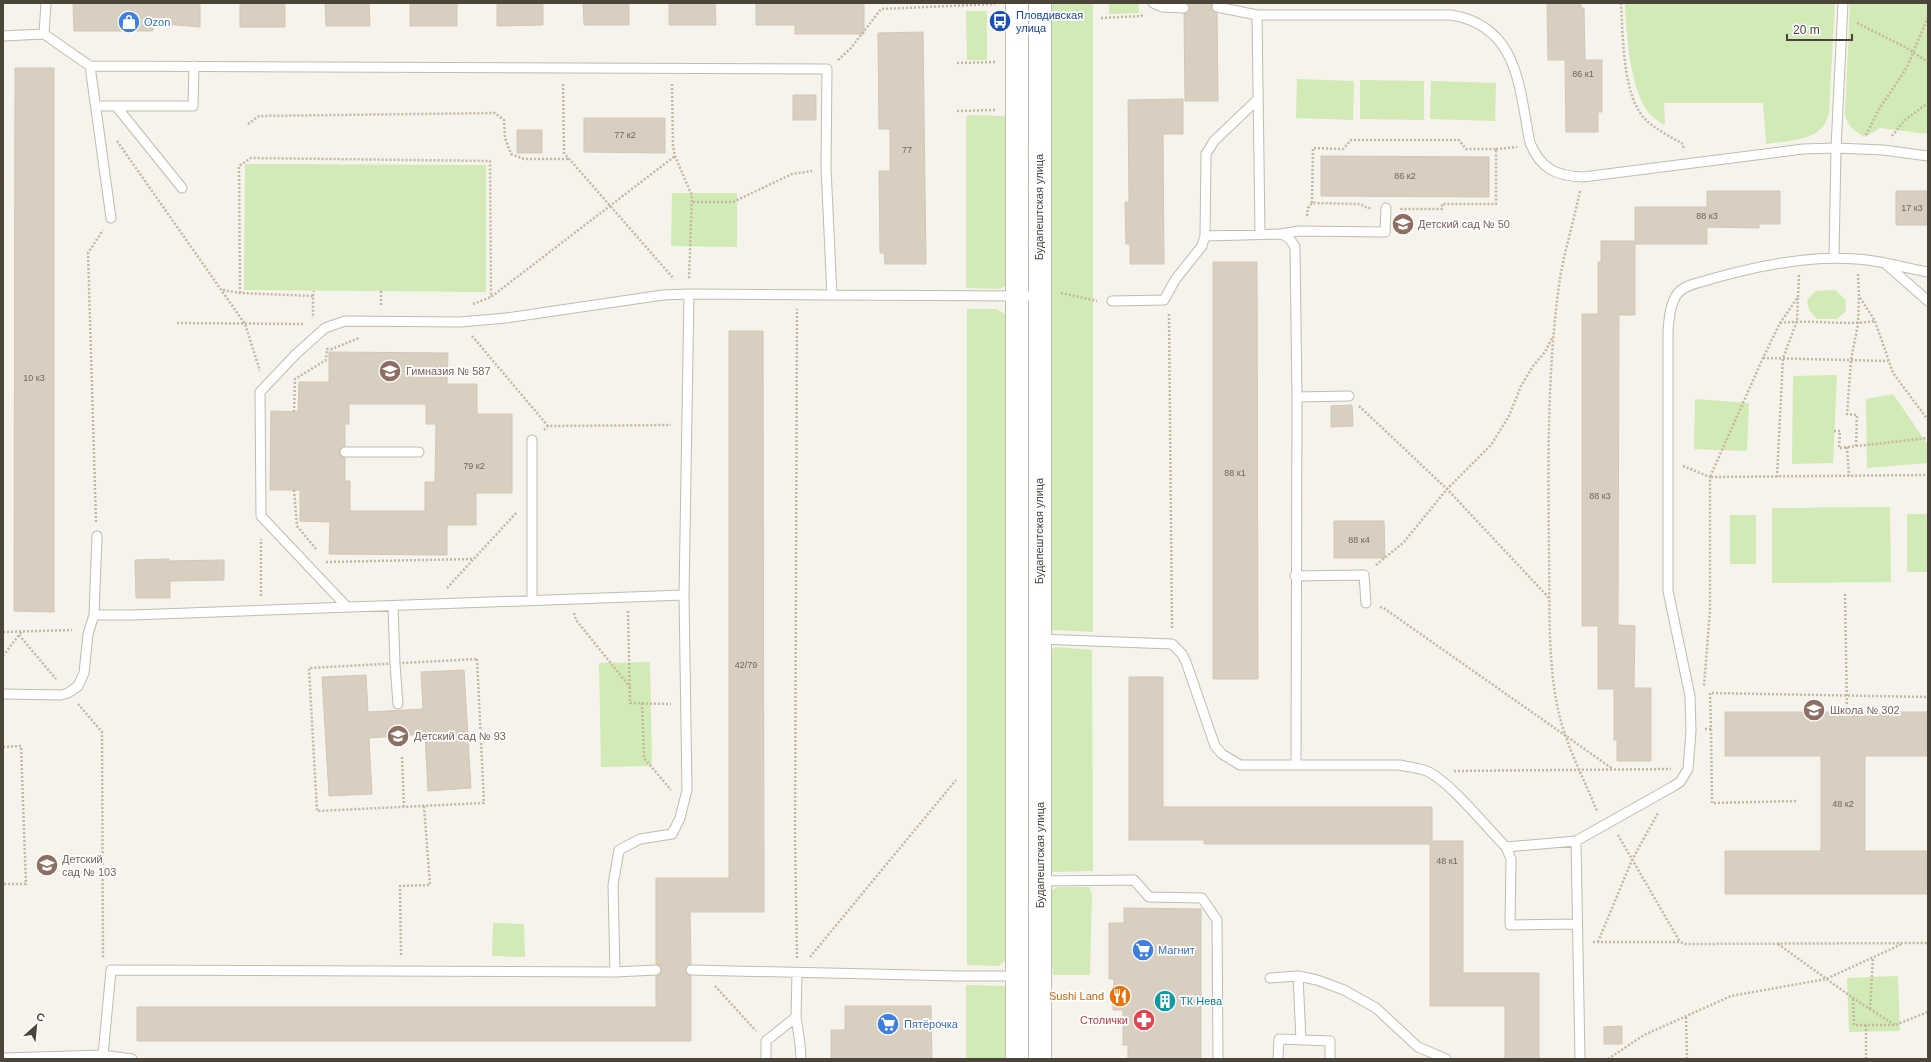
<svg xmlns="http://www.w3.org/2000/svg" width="1931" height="1062" viewBox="0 0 1931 1062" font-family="Arial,sans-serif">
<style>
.green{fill:#d2eab5}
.building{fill:#d8cfc1;stroke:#d3c7b4;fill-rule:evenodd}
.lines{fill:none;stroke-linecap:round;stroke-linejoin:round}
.service-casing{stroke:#c2bbae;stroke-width:11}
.tertiary-casing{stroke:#c2bbae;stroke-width:24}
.path{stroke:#c4b79f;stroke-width:2.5;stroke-dasharray:2 2;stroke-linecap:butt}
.service{stroke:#fff;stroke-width:9}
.tertiary{stroke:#fff;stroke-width:22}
.labels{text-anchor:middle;stroke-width:3.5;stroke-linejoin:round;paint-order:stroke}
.number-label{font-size:9px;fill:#6e675b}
.transit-label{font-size:11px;fill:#164399;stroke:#fff;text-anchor:start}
.shop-label{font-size:11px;fill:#366cbe;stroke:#fff;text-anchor:start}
.street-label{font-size:11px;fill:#4b4439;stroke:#fff}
.education-label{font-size:11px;fill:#785e54;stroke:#fff;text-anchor:start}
.food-label{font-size:11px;fill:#c56008;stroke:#fff;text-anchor:end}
.culture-label{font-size:11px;fill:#0d838f;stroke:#fff;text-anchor:start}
.health-label{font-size:11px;fill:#be3a42;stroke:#fff;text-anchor:end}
</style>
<rect width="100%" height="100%" fill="#f6f3ec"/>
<path class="green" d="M 1051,3 L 1093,3 L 1093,632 L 1052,630 Z
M 1109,3 L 1138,3 L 1139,13 L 1109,14 Z
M 1625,3 L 1835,3 L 1829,112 C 1824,142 1790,140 1766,144 L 1763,103 L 1664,103 L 1665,125 C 1659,122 1652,117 1648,112 C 1630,88 1626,32 1625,3 Z
M 1850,3 L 1928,3 L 1928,134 L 1880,128 L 1865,137 C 1855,132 1848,126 1845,115 Z
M 966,11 L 987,11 L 987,60 L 967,60 Z
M 1297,79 L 1354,81 L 1353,120 L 1296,118 Z
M 1360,80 L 1424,81 L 1424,120 L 1360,119 Z
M 1431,81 L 1496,83 L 1495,121 L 1430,119 Z
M 969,115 L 1005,116 L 1005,286 L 1000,289 L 966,288 L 966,117 Z
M 245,164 L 486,165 L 486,292 L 244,290 Z
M 672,193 L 737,193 L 737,247 L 671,246 Z
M 1835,290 L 1845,299 L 1846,311 L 1837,319 L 1817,319 L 1809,310 L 1807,300 L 1816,291 Z
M 967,309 L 996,309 L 1006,314 L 1006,960 L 999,966 L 967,965 Z
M 1837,375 L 1833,463 L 1792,464 L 1793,376 Z
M 1893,394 L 1928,445 L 1928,463 L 1867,468 L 1866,399 Z
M 1695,399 L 1749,403 L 1747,451 L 1694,449 Z
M 1890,507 L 1891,582 L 1772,583 L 1772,508 Z
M 1907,514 L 1928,514 L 1928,572 L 1907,572 Z
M 1730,515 L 1756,515 L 1756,564 L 1730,564 Z
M 1056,647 L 1092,650 L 1093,871 L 1052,872 L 1052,649 Z
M 650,662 L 652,766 L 601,767 L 599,663 Z
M 1058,887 L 1089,887 L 1092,894 L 1090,975 L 1053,975 L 1051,952 L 1052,890 Z
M 493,923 L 524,924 L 525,957 L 492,956 Z
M 1898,976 L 1900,1031 L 1849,1032 L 1847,978 Z
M 966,985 L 1006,986 L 1006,1059 L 966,1059 Z"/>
<path class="building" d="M 73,3 L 200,3 L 200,27 L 153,23 L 153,31 L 74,31 Z
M 240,3 L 285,3 L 285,27 L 240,27 Z
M 325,3 L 369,3 L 370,26 L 326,26 Z
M 410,3 L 457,3 L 457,26 L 410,26 Z
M 497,3 L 543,3 L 543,25 L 497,26 Z
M 583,3 L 629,3 L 629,25 L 584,25 Z
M 669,3 L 715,3 L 716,25 L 669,25 Z
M 756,3 L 864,3 L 864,34 L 795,34 L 795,25 L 756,25 Z
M 1187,3 L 1213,3 L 1211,9 L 1217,13 L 1218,101 L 1185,101 L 1184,14 L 1189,12 L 1190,8 Z
M 1547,3 L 1581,3 L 1581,8 L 1584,8 L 1585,60 L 1602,60 L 1602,112 L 1598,112 L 1598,132 L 1566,132 L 1565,60 L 1548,60 Z
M 923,32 L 926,264 L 885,264 L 884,253 L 880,253 L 879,171 L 890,171 L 890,129 L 879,129 L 878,33 Z
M 15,68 L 54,68 L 54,612 L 14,611 Z
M 793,95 L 816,95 L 816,120 L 793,120 Z
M 1183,99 L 1183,134 L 1163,134 L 1164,264 L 1130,264 L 1130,244 L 1126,244 L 1125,202 L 1129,202 L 1128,100 Z
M 584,118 L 665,118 L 665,153 L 584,152 Z
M 517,130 L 542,130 L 542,153 L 517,153 Z
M 1321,156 L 1489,157 L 1489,197 L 1321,196 Z
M 1707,191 L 1780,191 L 1780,224 L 1759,224 L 1759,228 L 1707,227 L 1707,244 L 1635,244 L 1635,315 L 1619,315 L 1618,625 L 1635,626 L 1634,688 L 1651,688 L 1651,761 L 1617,761 L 1617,740 L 1614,740 L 1614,689 L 1598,689 L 1598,626 L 1582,626 L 1582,314 L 1598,314 L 1598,262 L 1601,262 L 1601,241 L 1635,241 L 1635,207 L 1707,207 Z
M 1896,191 L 1928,191 L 1928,225 L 1896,225 Z
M 1213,262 L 1257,262 L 1258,679 L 1213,679 Z
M 729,331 L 763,331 L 764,912 L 690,912 L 691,964 L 686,967 L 685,970 L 688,975 L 691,976 L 691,1041 L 137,1041 L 137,1007 L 656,1007 L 656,976 L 660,975 L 662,970 L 661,966 L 656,964 L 656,878 L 729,878 Z
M 329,352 L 448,353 L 447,384 L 477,384 L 477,414 L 512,414 L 512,493 L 476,493 L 476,525 L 447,525 L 447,555 L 329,554 L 330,522 L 300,521 L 300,490 L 270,490 L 271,411 L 298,412 L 299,382 L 329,382 ZM 349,404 L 426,404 L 426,424 L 436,424 L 435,482 L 425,482 L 425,511 L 350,511 L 350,481 L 345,481 L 345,458 L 342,457 L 339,452 L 340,449 L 345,446 L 345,424 L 349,424 Z
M 1352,405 L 1353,426 L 1331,427 L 1331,406 Z
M 1334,521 L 1384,521 L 1385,558 L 1334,558 Z
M 169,559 L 169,561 L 224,560 L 224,580 L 170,581 L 170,598 L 136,598 L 135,560 Z
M 464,670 L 471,788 L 428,791 L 425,734 L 369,738 L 372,794 L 329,796 L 322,677 L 366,675 L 368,712 L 423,709 L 421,672 Z
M 1129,677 L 1163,677 L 1163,807 L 1432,807 L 1432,841 L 1463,841 L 1463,973 L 1539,973 L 1539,1059 L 1505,1059 L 1505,1006 L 1430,1006 L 1430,844 L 1204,844 L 1204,840 L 1129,840 Z
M 1725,712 L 1928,712 L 1928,756 L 1865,756 L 1865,851 L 1928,851 L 1928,894 L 1725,894 L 1725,851 L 1821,851 L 1821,756 L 1725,756 Z
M 1124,908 L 1201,909 L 1201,1059 L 1128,1059 L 1128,1045 L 1123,1045 L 1123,1010 L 1113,1010 L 1114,979 L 1109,979 L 1109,923 L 1124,923 Z
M 845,1006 L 931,1006 L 932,1059 L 831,1059 L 831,1030 L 845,1030 Z
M 1622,1026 L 1622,1044 L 1604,1044 L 1604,1027 Z"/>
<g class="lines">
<g class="service-casing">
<path id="service" d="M 1153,3 L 1162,7 L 1184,8
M 1843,3 L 1836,148 L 1883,150 L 1928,156
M 1217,7 L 1257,15
M 44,34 L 46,3
M 3,36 L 44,34 L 90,66 L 827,69 L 826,168 L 832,295 L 1039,296
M 90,66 L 111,218
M 1258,99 L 1214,141 L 1206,154 L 1205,236 L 1280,234 C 1288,236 1291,240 1295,247 L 1297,397 L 1296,765
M 97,106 L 193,106 L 194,66
M 116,106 L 182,188
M 1260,233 L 1257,15 L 1451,15 C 1519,26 1519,88 1530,143 C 1541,169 1556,176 1583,177 L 1803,149 L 1836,148 L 1834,258
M 1281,234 L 1299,231 L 1385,232 L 1386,208
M 1887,265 L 1928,301
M 1112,301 L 1164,300 L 1175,280 L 1202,246 L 1205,236
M 1297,397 L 1349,396
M 532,440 L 532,600
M 345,452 L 419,452
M 1295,576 L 1364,575 L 1366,603
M 393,606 L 395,664 L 398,704
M 347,607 L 261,516 L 260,392 L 296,354 L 325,328 L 345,321 L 460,322 L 506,318 L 663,295 L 689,294
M 94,615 L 133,615 L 684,595
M 1038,639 L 1172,644 L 1182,654 L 1186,662 L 1215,746 L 1222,754 L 1240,765 L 1399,765 C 1409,767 1420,768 1429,772 C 1454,786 1485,826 1506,847 L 1576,841 L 1672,787 L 1680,782 L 1688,769 L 1691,731 L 1690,696 L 1668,591 L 1668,331 C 1669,319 1670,303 1678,293 C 1686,284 1700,283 1711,279 C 1757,266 1808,255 1856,259 C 1880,260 1904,268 1928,272
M 3,694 L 61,695 L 68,693 L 78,686 L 84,673 L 88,634 L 94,615 L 97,536
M 1576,841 L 1580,1059
M 1506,847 L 1511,859 L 1510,925 L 1577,924
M 1039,881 L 1134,880 L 1149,897 L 1202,898 L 1217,920 L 1218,1059
M 691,970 L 958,976 L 1017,976
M 615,972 L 656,970
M 1298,976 L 1301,1040
M 1270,978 L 1298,976 L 1317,980 L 1344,990 L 1376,1008 L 1418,1047 L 1446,1059
M 796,1017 L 800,1044 L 801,1059
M 103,1055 L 132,1059
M 3,1058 L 103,1055 L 111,970 L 615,972 L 613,885 L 619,850 L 640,839 L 672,834 L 680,818 L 687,790 L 684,595 L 689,294 L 832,295
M 766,1059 L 766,1041 L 796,1017 L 797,973
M 1278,1059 L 1279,1039 L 1330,1041 L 1330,1059"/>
</g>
<g class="tertiary-casing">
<path id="tertiary" d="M 1017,3 L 1017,1059
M 1040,3 L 1040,1059"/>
</g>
<path class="path" d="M 1621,3 C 1623,34 1622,99 1647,121 C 1657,130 1671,137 1683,144 L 1684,150
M 1101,18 L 1141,16 L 1144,14
M 1857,23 L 1905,47 L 1928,62
M 838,60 L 851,48 L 881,9 L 995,4
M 957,63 L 996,62
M 563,84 L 564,153 L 674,279
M 672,84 L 673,146 L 675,156 L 692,196 L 689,279
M 957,111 L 995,110
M 248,124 L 259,116 L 495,113 L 504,120 L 505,138 L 511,154 L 524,159 L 569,159
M 1866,135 L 1878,111 L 1907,67 L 1928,17
M 1892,136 L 1905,120 L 1928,103
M 117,141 L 245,324 L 260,371
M 1496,149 L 1517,147
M 1580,191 C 1574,220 1565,249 1560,278 C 1547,369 1548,461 1549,553 C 1550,606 1547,662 1559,714 C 1567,747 1584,779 1597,811
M 693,202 L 733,202 L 792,174 L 812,171
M 1312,203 L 1313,148 L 1343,149 L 1351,140 L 1459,140 L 1466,149 L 1496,149 L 1496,204 L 1442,204 L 1442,209 L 1400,209
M 1307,216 L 1308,208 L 1312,203 L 1360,204 L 1367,208 L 1371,208
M 1858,274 L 1859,296 L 1875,321 L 1893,373 L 1928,420
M 1799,275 L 1798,297 L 1780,323 L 1763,358 L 1710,477 L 1928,475
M 223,290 L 240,293 L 313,296 L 313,318
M 381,291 L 381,306
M 240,293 L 239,166 L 251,158 L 490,161 L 491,297
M 1061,293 L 1097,301
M 313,296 L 314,291
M 473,304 L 491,297 L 675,156
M 1169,314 L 1172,629
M 177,323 L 305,324
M 1780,323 C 1812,319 1844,326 1875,321
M 472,336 L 548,426
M 1763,358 L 1888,361
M 1359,406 L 1447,489 L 1550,599
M 294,412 L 295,379 L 326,360 L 327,349 L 332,349 L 359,338
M 544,430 L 548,426 L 671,425
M 1834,431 L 1840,431 L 1839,448 L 1928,438
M 1856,446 L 1857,415 L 1847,414 L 1851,360 L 1858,324 L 1859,297
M 1847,447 L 1849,476
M 1683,466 L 1710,477 L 1710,610 L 1704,686
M 1777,477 L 1783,358 L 1797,321 L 1798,298
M 294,490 L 297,526 L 316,549
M 96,522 L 88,253 L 103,230
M 326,562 L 473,559
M 1376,565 L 1404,542 L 1447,489 L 1491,445 L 1509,416 L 1521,386 L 1533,366 L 1545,352 L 1552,338
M 447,588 L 517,512
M 1845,594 L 1847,712
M 261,596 L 261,539
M 1380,607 L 1385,609 L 1613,769
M 628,611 L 630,703 L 671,704
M 574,613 L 576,620 L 630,687
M 3,632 L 72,630
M 19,635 L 56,679
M 3,656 L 22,631
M 477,659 L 484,803 L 317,811 L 309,668 Z
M 642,703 L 644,758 L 671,790
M 78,704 L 102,732 L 103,958
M 1705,729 L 1711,729 L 1710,693 L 1928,697
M 1711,729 L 1712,803 L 1798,801
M 3,747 L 21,746 L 26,884 L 3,884
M 402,757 L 404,806
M 1454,771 L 1671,769
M 1618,835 L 1680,942
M 1593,942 L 1680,942 L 1686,944 L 1928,943
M 1598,942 L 1632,860 L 1658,813
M 1778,944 L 1853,998 L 1895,1025
M 401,955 L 400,886 L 430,885 L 424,806
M 810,957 L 956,780
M 797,958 L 795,838 L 797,309
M 715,986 L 756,1031
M 1853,999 L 1854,1025 L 1895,1025 L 1928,1012
M 1870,1009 L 1873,958
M 1686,1017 L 1687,1059
M 1608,1059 L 1644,1035 L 1731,996 L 1826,979 L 1902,944
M 1866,1059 L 1866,1025"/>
<use href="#service" class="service"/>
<use href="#tertiary" class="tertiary"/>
</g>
<defs>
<g id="bus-disc" transform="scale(1.15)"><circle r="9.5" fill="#1a4fb4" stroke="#fff"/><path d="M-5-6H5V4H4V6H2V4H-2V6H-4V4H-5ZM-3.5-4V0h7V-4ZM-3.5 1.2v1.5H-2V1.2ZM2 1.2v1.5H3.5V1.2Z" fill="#fff"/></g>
<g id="shop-disc" transform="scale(1.15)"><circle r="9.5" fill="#3f7fe0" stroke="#fff"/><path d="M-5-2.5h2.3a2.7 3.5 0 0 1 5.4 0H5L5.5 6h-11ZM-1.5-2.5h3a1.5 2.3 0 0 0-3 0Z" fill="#fff"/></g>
<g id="school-disc" transform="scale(1.15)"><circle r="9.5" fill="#8d6e63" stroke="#fff"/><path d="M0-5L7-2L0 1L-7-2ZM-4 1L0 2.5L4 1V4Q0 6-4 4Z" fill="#fff"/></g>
<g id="supermarket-disc" transform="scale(1.15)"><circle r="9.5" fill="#3f7fe0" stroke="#fff"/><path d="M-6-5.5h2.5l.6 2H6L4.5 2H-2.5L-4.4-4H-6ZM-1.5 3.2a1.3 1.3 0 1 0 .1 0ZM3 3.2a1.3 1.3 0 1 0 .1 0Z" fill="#fff"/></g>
<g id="restaurant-disc" transform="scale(1.15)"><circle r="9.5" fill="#e8710a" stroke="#fff"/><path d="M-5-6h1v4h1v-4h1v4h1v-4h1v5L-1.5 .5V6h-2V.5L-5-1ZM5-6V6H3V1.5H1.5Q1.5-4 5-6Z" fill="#fff"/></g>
<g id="building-disc" transform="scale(1.15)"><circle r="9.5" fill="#0f9aa8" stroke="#fff"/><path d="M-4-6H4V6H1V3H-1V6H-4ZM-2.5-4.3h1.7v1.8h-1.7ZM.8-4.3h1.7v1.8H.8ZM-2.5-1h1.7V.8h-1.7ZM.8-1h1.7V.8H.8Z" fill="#fff"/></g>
<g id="pharmacy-disc" transform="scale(1.15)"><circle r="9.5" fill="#e0444e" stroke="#fff"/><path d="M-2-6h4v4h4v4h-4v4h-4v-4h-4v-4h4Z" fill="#fff"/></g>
</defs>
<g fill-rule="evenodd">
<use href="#bus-disc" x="1000" y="21"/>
<use href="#shop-disc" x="129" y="22"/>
<use href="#school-disc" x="1403" y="224"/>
<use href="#school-disc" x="390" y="371"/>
<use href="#school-disc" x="1814" y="710"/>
<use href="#school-disc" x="398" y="736"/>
<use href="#school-disc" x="47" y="865"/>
<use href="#supermarket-disc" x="1143" y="950"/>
<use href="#restaurant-disc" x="1120" y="996"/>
<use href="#building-disc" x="1165" y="1001"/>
<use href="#pharmacy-disc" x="1144" y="1020"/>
<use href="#supermarket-disc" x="888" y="1024"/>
</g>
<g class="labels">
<g class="number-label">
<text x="1583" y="77">86 к1</text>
<text x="625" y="138">77 к2</text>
<text x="907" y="153">77</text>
<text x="1405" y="179">86 к2</text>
<text x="1912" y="211">17 к3</text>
<text x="1707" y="219">88 к3</text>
<text x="34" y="381">10 к3</text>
<text x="474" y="469">79 к2</text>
<text x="1235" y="476">88 к1</text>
<text x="1600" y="499">88 к3</text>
<text x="1359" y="543">88 к4</text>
<text x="746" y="668">42/79</text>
<text x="1843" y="807">48 к2</text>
<text x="1447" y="864">48 к1</text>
</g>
<g class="transit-label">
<text x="1016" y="19">Пловдивская<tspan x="1016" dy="13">улица</tspan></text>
</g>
<g class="shop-label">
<text x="144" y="26">Ozon</text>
<text x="1158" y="954">Магнит</text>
<text x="904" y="1028">Пятёрочка</text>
</g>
<g class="street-label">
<text transform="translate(1039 207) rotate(-90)" y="4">Будапештская улица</text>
<text transform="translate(1039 531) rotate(-90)" y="4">Будапештская улица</text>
<text transform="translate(1040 855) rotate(-90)" y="4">Будапештская улица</text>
</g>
<g class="education-label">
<text x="1418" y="228">Детский сад № 50</text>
<text x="406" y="375">Гимназия № 587</text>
<text x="1830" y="714">Школа № 302</text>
<text x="414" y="740">Детский сад № 93</text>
<text x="62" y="863">Детский<tspan x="62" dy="13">сад № 103</tspan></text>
</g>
<g class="food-label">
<text x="1104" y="1000">Sushi Land</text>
</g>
<g class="culture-label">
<text x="1180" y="1005">ТК Нева</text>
</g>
<g class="health-label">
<text x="1128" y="1024">Столички</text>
</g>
</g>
<rect width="1931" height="1062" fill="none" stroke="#4b4439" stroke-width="8"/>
<g transform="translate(36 1026) rotate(27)" stroke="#ffffff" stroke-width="3" paint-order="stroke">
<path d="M0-3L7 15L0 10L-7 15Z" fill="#4b4439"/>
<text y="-6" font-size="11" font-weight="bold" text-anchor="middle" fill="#4b4439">С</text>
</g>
<path d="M1787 34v6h65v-6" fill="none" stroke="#4b4439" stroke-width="2"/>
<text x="1793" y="34" font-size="12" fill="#4b4439" stroke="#ffffff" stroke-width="3" paint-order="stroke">20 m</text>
</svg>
